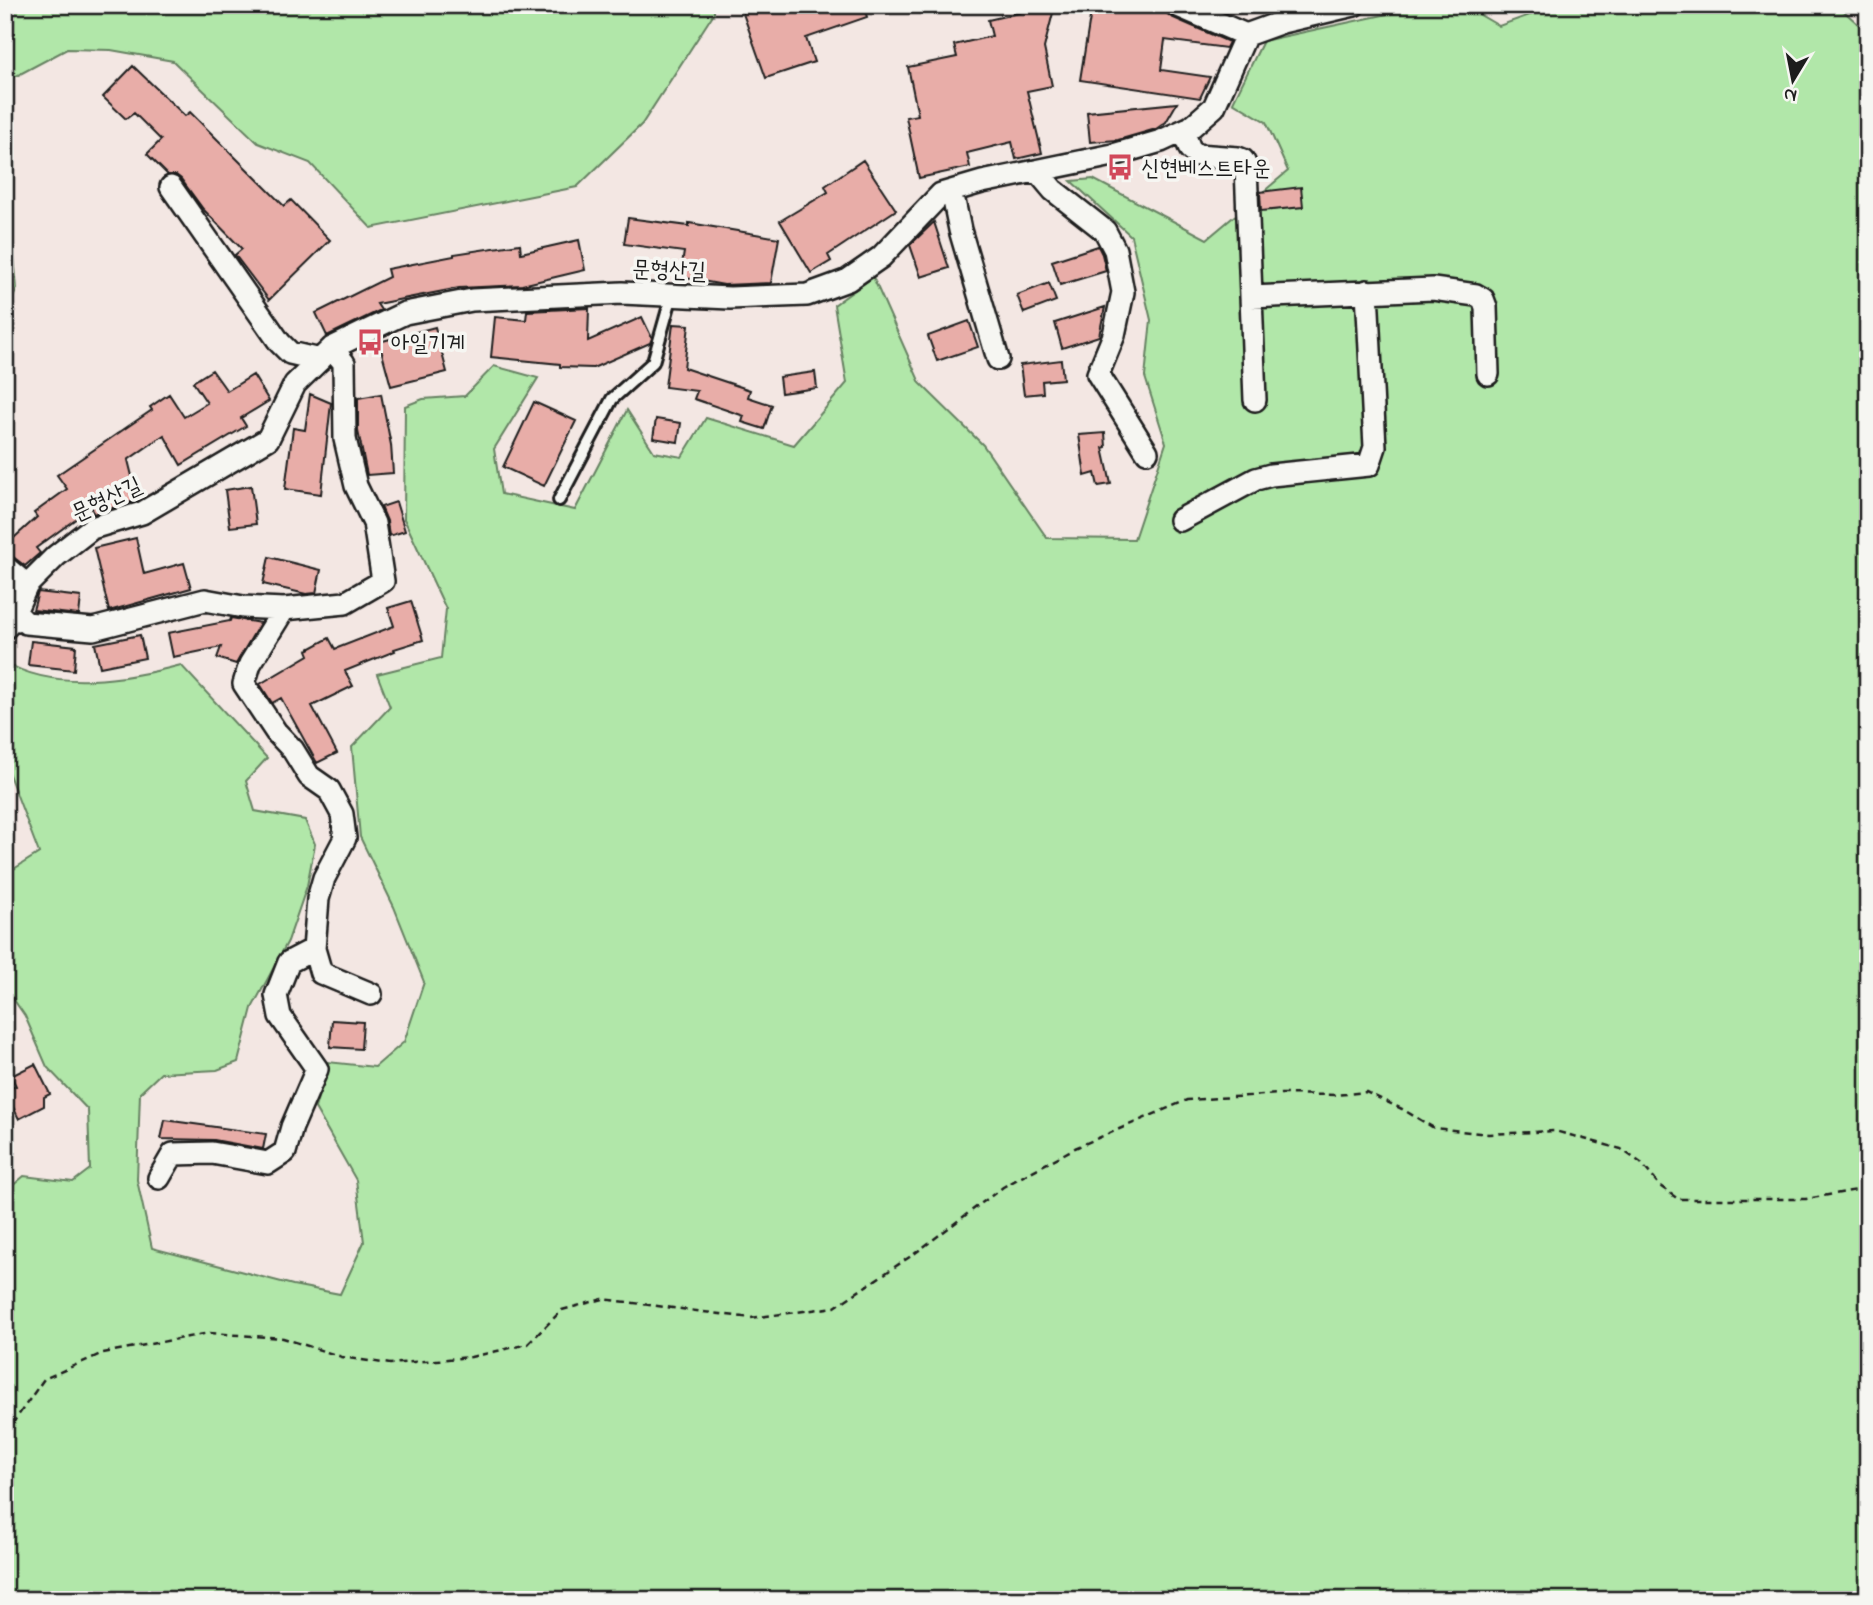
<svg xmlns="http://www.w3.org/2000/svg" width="1873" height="1605" viewBox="0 0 1873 1605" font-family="'Indie Flower','Poor Story',sans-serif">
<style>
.green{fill:#b1e7a9;stroke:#668262;stroke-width:2}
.building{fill:#e8ada8;stroke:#1c1c1c;stroke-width:2}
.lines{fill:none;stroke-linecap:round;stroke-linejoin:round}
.lane-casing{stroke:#1c1c1c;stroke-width:16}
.street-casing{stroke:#1c1c1c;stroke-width:26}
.path{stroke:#1c1c1c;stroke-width:2.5;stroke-dasharray:7 5;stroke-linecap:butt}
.lane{stroke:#f6f6f2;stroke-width:10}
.street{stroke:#f6f6f2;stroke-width:21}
.labels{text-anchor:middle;stroke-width:7;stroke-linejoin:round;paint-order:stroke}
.poi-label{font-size:23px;fill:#1c1c1c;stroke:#f6f6f2;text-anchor:start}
.street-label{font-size:23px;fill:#1c1c1c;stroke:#f6f6f2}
</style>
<rect width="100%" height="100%" fill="#f3e7e3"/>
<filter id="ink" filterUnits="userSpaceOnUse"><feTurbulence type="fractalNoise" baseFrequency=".0143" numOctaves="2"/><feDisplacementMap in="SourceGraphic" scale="14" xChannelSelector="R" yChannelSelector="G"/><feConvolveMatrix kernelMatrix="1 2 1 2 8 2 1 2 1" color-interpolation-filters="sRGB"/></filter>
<g filter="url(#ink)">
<path class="green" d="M 5,5 L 714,5 L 714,13 L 642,124 L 577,187 L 371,228 L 310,163 L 258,143 L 173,61 L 111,50 L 67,49 L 5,82 Z
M 1557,5 L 1837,5 L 1868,33 L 1868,1600 L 5,1600 L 5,1192 L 24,1176 L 73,1182 L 90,1169 L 88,1110 L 47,1067 L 25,1016 L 5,987 L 5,940 L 13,932 L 9,901 L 9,872 L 39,853 L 5,764 L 5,662 C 55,692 128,679 181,665 L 267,758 L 246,781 L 255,811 L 305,820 L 315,844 L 307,886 L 288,941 L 252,1008 L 238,1062 L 217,1070 L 161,1073 L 140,1093 L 137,1180 L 152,1248 L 293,1285 L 340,1294 L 364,1242 L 356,1180 L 315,1108 L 328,1062 L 375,1067 L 404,1042 L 424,982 L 394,907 L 360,837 L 352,747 L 390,707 L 377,674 L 441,658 L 446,609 L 404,519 L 405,406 L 423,399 L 465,396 L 494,366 L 538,378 L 494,449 L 501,494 L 575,510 L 627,410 L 654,452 L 682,457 L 706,418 L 794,445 L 847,383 L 834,305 L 873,277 L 920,383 L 983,445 L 1047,538 L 1134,539 L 1166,443 L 1145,377 L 1151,320 L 1131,236 L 1071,181 L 1093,179 L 1207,239 L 1288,171 L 1266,122 L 1233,102 L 1263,41 L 1420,7 L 1468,8 L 1499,26 Z
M 5,206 L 9,206 L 17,288 L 5,317 Z"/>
<path class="building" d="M 740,5 L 863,5 L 867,17 L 806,38 L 814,62 L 766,78 Z
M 1032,5 L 1055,5 L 1044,48 L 1052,86 L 1027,91 L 1042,153 L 1016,159 L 1012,142 L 967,153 L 970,167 L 919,178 L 906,117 L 918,115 L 908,67 L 957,57 L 954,45 L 992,36 L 988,20 L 1031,10 Z
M 1092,5 L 1162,5 L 1165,12 L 1171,17 L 1229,42 L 1226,48 L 1165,40 L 1161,70 L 1210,77 L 1200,98 L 1080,80 Z
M 133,66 L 185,116 L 190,112 L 284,206 L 291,200 L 330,240 L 269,300 L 235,255 L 242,249 L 203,209 L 181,179 L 176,175 L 168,175 L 147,154 L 161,140 L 134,113 L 126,119 L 103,97 Z
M 1177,103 L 1166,122 L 1156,129 L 1118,140 L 1090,142 L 1087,112 Z
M 863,160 L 896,210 L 828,255 L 831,261 L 811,273 L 780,221 L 828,192 L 825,186 Z
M 1301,187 L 1303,207 L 1261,211 L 1260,192 Z
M 628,218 L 689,226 L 689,223 L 779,238 L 771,283 L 724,285 L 680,277 L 684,252 L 624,244 Z
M 934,222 L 949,268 L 921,277 L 910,245 Z
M 579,240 L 585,270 L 522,285 L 459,288 L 377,304 L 381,310 L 327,336 L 316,313 L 389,277 L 387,269 L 454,256 L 454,254 L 520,244 L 521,253 Z
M 1098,246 L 1102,254 L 1106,271 L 1060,285 L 1052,261 Z
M 1049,283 L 1056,301 L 1024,313 L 1017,295 Z
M 1105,307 L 1099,336 L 1062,348 L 1055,323 Z
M 589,308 L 588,341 L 642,317 L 652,338 L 650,343 L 593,368 L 560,367 L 560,364 L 491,357 L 495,317 L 526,320 L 527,311 Z
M 969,321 L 978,347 L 937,361 L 928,336 Z
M 673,324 L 689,325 L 684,368 L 750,390 L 748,397 L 772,405 L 764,429 L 742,422 L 744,416 L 694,399 L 697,391 L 665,387 Z
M 435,327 L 447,372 L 391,386 L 379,342 Z
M 1061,360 L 1063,379 L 1042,381 L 1043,393 L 1024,395 L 1020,365 Z
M 212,370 L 227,391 L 253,375 L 269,401 L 241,418 L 246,426 L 181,465 L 164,435 L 128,460 L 138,500 L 93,514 L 92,507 L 36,548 L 40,553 L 25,566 L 13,557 L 5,554 L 5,546 L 37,517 L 34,513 L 67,489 L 57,475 L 152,410 L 150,407 L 169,394 L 184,417 L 207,403 L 193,382 Z
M 815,372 L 817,388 L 781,393 L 779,377 Z
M 310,394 L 331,403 L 321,494 L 285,489 L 293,428 L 305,430 Z
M 381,394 L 391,445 L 393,473 L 367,475 L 358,431 L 358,398 Z
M 534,402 L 576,421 L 544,486 L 503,467 Z
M 656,419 L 681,423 L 678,442 L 653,438 Z
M 1105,433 L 1106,447 L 1103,448 L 1111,484 L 1098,486 L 1095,473 L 1085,476 L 1079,435 Z
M 251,486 L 256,524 L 230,527 L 225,490 Z
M 396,502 L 405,531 L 389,536 L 387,521 L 381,507 Z
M 136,538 L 144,574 L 184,563 L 191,588 L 109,611 L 94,548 Z
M 269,557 L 321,570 L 316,593 L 306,594 L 263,584 Z
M 38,592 L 81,597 L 79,615 L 33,610 Z
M 411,601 L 423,640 L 394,649 L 395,651 L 345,671 L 353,686 L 312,706 L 337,753 L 317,763 L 281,698 L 272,703 L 260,684 L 309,655 L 307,650 L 329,638 L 335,649 L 394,626 L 388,608 Z
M 231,618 L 260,623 L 236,664 L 217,658 L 221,647 L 173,657 L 168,633 L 230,621 Z
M 140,635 L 145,658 L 100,667 L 95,644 Z
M 31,641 L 76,646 L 74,670 L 28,665 Z
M 332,1020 L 363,1022 L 361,1049 L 330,1047 Z
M 35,1064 L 50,1094 L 44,1097 L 44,1106 L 19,1119 L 5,1091 L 16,1086 L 11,1076 Z
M 165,1120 L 266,1134 L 263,1149 L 214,1140 L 161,1139 Z"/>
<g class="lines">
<g class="lane-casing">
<path id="lane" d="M 559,500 L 612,399 L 653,362 L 672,295"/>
</g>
<g class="street-casing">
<path id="street" d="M 1176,5 L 1246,35
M 1183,131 L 1190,149 L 1197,155 L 1238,158 L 1243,160 L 1246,166 L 1255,400
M 1037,171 L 1053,190 L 1105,231 L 1115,250 L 1123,292 L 1114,335 L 1098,374 L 1147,452
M 171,187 L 280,343 L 290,353 L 320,360
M 952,191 L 960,230 L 998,359
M 1251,297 L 1433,289 L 1476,295 L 1483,299 L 1486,307 L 1488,374
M 1180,520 L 1256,479 L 1271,475 L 1369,465 L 1375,447 L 1367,291
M 5,567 L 27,585
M 16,609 L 18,615 L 26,623 L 93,629 L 205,600 L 243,607 L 284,609 L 345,603 L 383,581 L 374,523 L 356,486 L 345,439 L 344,363 L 332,348
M 284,609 L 250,664 L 244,684 L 276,732 L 293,750 L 309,776 L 329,790 L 342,814 L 345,838 L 324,878 L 318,899 L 314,949 L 321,973 L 371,994
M 5,628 L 10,623 L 27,585 L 56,556 L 92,528 L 142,513 L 268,439 L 295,384 L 332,348 L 363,333 L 405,313 L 472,300 L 622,293 L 730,298 L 807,295 L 848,280 L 881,257 L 941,194 L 982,182 L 1113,155 L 1161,141 L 1191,127 L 1214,107 L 1246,35 L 1282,22 L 1354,5
M 159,1178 L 173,1154 L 212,1153 L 268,1163 L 285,1152 L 292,1127 L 317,1069 L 280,1016 L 276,995 L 289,962 L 314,949"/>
</g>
<path class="path" d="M 5,1434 L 44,1379 L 103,1353 L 209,1333 L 283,1338 L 342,1357 L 390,1364 L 471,1357 L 528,1344 L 562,1310 L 603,1299 L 751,1318 L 835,1307 L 914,1254 L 1003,1187 L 1075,1148 L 1187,1100 L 1280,1094 L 1336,1095 L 1366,1092 L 1402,1109 L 1434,1128 L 1488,1134 L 1555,1131 L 1621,1149 L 1641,1163 L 1660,1186 L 1678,1199 L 1806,1199 L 1868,1188"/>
<use href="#lane" class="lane"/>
<use href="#street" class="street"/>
</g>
</g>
<defs>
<g id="bus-bare" transform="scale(2.1)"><path d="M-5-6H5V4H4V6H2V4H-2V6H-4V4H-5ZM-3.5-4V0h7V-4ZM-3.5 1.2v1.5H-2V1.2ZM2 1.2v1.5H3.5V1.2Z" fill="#d1495b" stroke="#f6f6f2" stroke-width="2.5" paint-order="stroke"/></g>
</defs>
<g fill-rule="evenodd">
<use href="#bus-bare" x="1120" y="167"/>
<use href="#bus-bare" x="370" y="342"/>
</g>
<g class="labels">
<g class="poi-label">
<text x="1141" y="175">신현베스트타운</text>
<text x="391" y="350">아일기계</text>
</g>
<g class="street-label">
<text transform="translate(669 269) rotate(2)" y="8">문형산길</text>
<text transform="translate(106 498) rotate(-25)" y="8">문형산길</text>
</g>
</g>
<rect width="1873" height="1605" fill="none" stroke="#f6f6f2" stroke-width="28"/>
<rect x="14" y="14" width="1845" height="1577" fill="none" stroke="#1c1c1c" stroke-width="2.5" filter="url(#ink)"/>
<g transform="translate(1793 80) rotate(190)" stroke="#f6f6f2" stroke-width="5" paint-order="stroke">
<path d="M0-5L12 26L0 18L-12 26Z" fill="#1c1c1c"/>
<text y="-10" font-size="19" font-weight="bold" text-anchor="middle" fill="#1c1c1c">N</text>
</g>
</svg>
